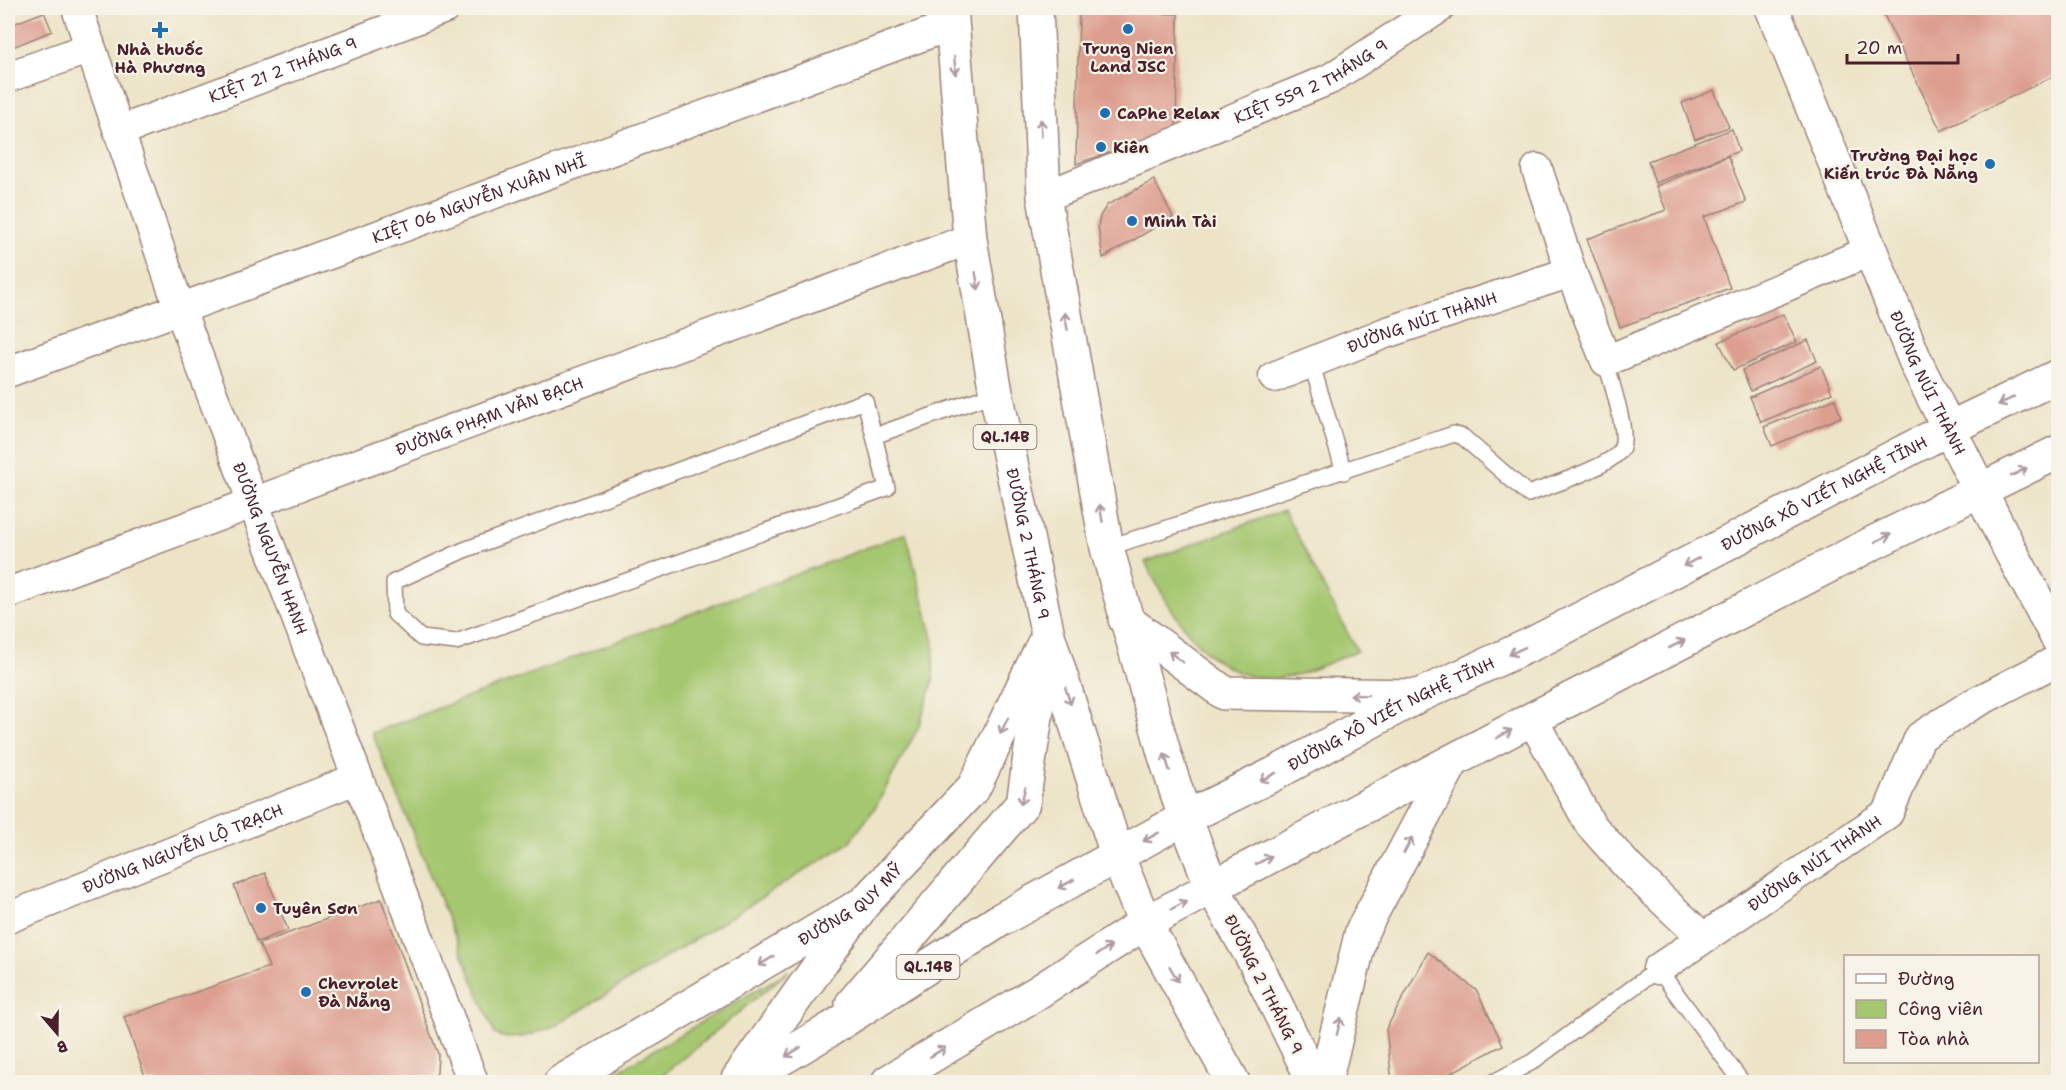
<svg xmlns="http://www.w3.org/2000/svg" width="2066" height="1090" viewBox="0 0 2066 1090" font-family="'Shantell Sans',sans-serif">
<style>
.green{fill:#a5c770;stroke:#78734e;stroke-width:1.5}
.building{fill:#dd9e8f}
.lines{fill:none;stroke-linecap:round;stroke-linejoin:round}
.service-casing{stroke:#9c8279;stroke-width:18}
.minor-casing{stroke:#9c8279;stroke-width:33}
.tertiary-casing{stroke:#9c8279;stroke-width:36}
.secondary-casing{stroke:#9c8279;stroke-width:36}
.primary-casing{stroke:#9c8279;stroke-width:36}
.trunk-casing{stroke:#9c8279;stroke-width:36}
.service{stroke:#fff;stroke-width:15}
.minor{stroke:#fff;stroke-width:30}
.tertiary{stroke:#fff;stroke-width:33}
.secondary{stroke:#fff;stroke-width:33}
.primary{stroke:#fff;stroke-width:33}
.trunk{stroke:#fff;stroke-width:33}
.oneway{stroke:#ae9aa0}
.poi-dot{fill:#1f6fb2;stroke:#f7f3e8;stroke-width:2}
.labels{text-anchor:middle;stroke-width:4.5;stroke-linejoin:round;paint-order:stroke}
.shield{fill:#f7f3e8;stroke:#7e5f64;stroke-width:1.5}
.shield-label{font-size:15px;font-weight:bold;fill:#4a1f2b}
.poi-label{font-size:16px;font-weight:bold;fill:#4a1f2b;stroke:#f7f3e8;text-anchor:start}
.street-label{font-size:16px;fill:#4a1f2b;stroke:#f7f3e8}
</style>
<rect width="100%" height="100%" fill="#f7f3e8"/>
<filter id="ink" filterUnits="userSpaceOnUse"><feTurbulence type="fractalNoise" baseFrequency=".0167" numOctaves="2"/><feDisplacementMap in="SourceGraphic" scale="12" xChannelSelector="R" yChannelSelector="G"/><feConvolveMatrix kernelMatrix="1 2 1 2 8 2 1 2 1" color-interpolation-filters="sRGB"/></filter>
<filter id="wash" filterUnits="userSpaceOnUse"><feTurbulence type="fractalNoise" baseFrequency=".008" numOctaves="4" result="noise"/><feDisplacementMap in="SourceGraphic" scale="24" xChannelSelector="R" yChannelSelector="G"/><feGaussianBlur stdDeviation="1.35" result="paint"/><feColorMatrix in="noise" values="0 0 0 0 0 0 0 0 0 0 0 0 0 0 0 0 0 1.4 0 .05"/><feComposite in="paint" operator="in"/></filter>
<g filter="url(#wash)">
<rect width="100%" height="100%" fill="#ede4c7"/>
<path class="green" d="M 1284,510 L 1357,651 C 1336,659 1314,671 1292,676 C 1215,693 1174,618 1145,562 Z
M 906,533 L 934,642 L 933,682 L 918,728 L 875,808 L 849,843 L 557,1025 C 537,1032 515,1044 495,1034 L 372,733 Z
M 789,971 L 654,1082 L 599,1082 Z"/>
<g id="blocks">
<path class="building" d="M 1884,8 L 2058,8 L 2058,74 L 1941,131 L 1881,9 Z
M 44,12 L 52,31 L 8,49 L 8,26 Z
M 1079,12 L 1178,14 L 1176,130 L 1076,164 Z
M 1714,90 L 1729,127 L 1695,139 L 1682,103 Z
M 1732,129 L 1739,151 L 1655,183 L 1648,161 Z
M 1728,156 L 1746,202 L 1704,217 L 1730,288 L 1620,327 L 1587,239 L 1666,210 L 1656,186 Z
M 1154,180 L 1173,217 L 1103,258 L 1098,226 L 1100,216 L 1107,205 Z
M 1783,314 L 1797,342 L 1733,370 L 1719,342 Z
M 1808,340 L 1817,361 L 1751,391 L 1742,370 Z
M 1821,366 L 1832,393 L 1761,422 L 1750,397 Z
M 1835,399 L 1841,417 L 1772,446 L 1764,427 Z
M 265,873 L 288,930 L 257,942 L 234,886 Z
M 381,899 L 438,1054 L 437,1073 L 430,1082 L 147,1082 L 124,1017 L 269,967 L 259,944 Z
M 1428,952 L 1477,991 L 1503,1045 L 1434,1082 L 1392,1082 L 1386,1029 Z"/>
</g>
</g>
<g filter="url(#ink)">
<use href="#blocks" fill-opacity="0" stroke="#9c8279" stroke-width="1.5"/>
<g class="lines">
<g class="service-casing">
<path id="service" d="M 1311,362 L 1344,472
M 874,436 L 865,401 L 464,550 L 394,582 L 395,614 L 421,638 L 456,642 L 887,488 L 874,436 L 996,393
M 1107,548 L 1454,434 L 1463,437 L 1528,494 C 1546,487 1617,465 1622,447 C 1628,429 1610,381 1606,361
M 1494,1082 L 1532,1062 L 1658,969 L 1742,1082"/>
</g>
<g class="minor-casing">
<g id="minor">
<path id="s1" d="M 77,8 L 179,307 L 473,1082"/>
<path d="M 8,77 L 90,48"/>
<path id="s2" d="M 120,131 L 445,8"/>
<path d="M 1537,169 L 1571,272 L 1606,361 L 1870,251"/>
<path id="s3" d="M 1044,197 L 1330,79 L 1439,8"/>
<path id="s4" d="M 8,372 L 951,25"/>
<path id="s5" d="M 1274,377 L 1385,333 L 1571,272"/>
<path id="s6" d="M 8,593 L 970,239"/>
<path d="M 1532,719 L 1590,824 L 1630,869 L 1703,938"/>
<path id="s7" d="M 8,918 L 358,778"/>
<path id="s8" d="M 1658,969 L 1888,813 L 1920,737 L 1971,705 L 2058,660"/>
</g>
</g>
<g class="tertiary-casing">
<g id="tertiary">
<path id="s9" d="M 561,1082 L 864,903 L 974,787 L 1043,645"/>
</g>
</g>
<g class="secondary-casing">
<g id="secondary">
<path id="s10" d="M 1772,8 L 1917,365 L 2010,550 L 2058,639"/>
</g>
</g>
<g class="primary-casing">
<g id="primary">
<path d="M 1125,619 L 1224,693 L 1416,696"/>
<path id="s11" d="M 1185,818 L 1274,774 L 1418,696 L 1536,642 L 1948,429 L 2058,376"/>
<path d="M 1145,923 L 1233,1082"/>
<path d="M 1314,1082 L 1255,962 L 1212,887 L 1532,719 L 1875,542 L 2058,452"/>
<path d="M 1325,1082 L 1362,931 L 1452,762"/>
</g>
</g>
<g class="trunk-casing">
<g id="trunk">
<path id="s12" d="M 951,8 L 970,239 L 996,393 L 1048,635 L 1117,855 L 1145,923"/>
<path d="M 852,1004 L 1023,803 L 1047,643"/>
<path d="M 738,1079 L 864,903"/>
<path d="M 742,1082 L 831,1029 L 1000,920 L 1185,818"/>
<path d="M 888,1082 L 1035,994 L 1145,923 L 1212,887 L 1185,818 L 1165,756 L 1107,548 L 1044,197 L 1036,8"/>
</g>
</g>
<use href="#service" class="service"/>
<use href="#minor" class="minor"/>
<use href="#tertiary" class="tertiary"/>
<use href="#secondary" class="secondary"/>
<use href="#primary" class="primary"/>
<use href="#trunk" class="trunk"/>
</g>
<defs><path id="oneway-shaft" d="M-6 0H5M1.5-3L5.5 0L1.5 3" fill="none" stroke-width="1.6" stroke-linecap="round" stroke-linejoin="round" transform="scale(1.5)"/></defs>
<g class="oneway">
<use href="#oneway-shaft" transform="translate(955 66) rotate(85)"/>
<use href="#oneway-shaft" transform="translate(1041 128) rotate(-92)"/>
<use href="#oneway-shaft" transform="translate(977 281) rotate(81)"/>
<use href="#oneway-shaft" transform="translate(1066 321) rotate(-100)"/>
<use href="#oneway-shaft" transform="translate(2006 401) rotate(155)"/>
<use href="#oneway-shaft" transform="translate(2019 472) rotate(-27)"/>
<use href="#oneway-shaft" transform="translate(1101 513) rotate(-100)"/>
<use href="#oneway-shaft" transform="translate(1883 538) rotate(-26)"/>
<use href="#oneway-shaft" transform="translate(1691 562) rotate(153)"/>
<use href="#oneway-shaft" transform="translate(1677 644) rotate(-27)"/>
<use href="#oneway-shaft" transform="translate(1517 651) rotate(155)"/>
<use href="#oneway-shaft" transform="translate(1176 657) rotate(-143)"/>
<use href="#oneway-shaft" transform="translate(1359 695) rotate(-179)"/>
<use href="#oneway-shaft" transform="translate(1068 696) rotate(72)"/>
<use href="#oneway-shaft" transform="translate(1004 726) rotate(116)"/>
<use href="#oneway-shaft" transform="translate(1504 734) rotate(-29)"/>
<use href="#oneway-shaft" transform="translate(1167 762) rotate(-107)"/>
<use href="#oneway-shaft" transform="translate(1268 777) rotate(153)"/>
<use href="#oneway-shaft" transform="translate(1023 796) rotate(105)"/>
<use href="#oneway-shaft" transform="translate(1151 837) rotate(151)"/>
<use href="#oneway-shaft" transform="translate(1408 845) rotate(-62)"/>
<use href="#oneway-shaft" transform="translate(1264 860) rotate(-27)"/>
<use href="#oneway-shaft" transform="translate(1066 884) rotate(151)"/>
<use href="#oneway-shaft" transform="translate(1179 905) rotate(-28)"/>
<use href="#oneway-shaft" transform="translate(1104 950) rotate(-33)"/>
<use href="#oneway-shaft" transform="translate(766 961) rotate(149)"/>
<use href="#oneway-shaft" transform="translate(1174 974) rotate(60)"/>
<use href="#oneway-shaft" transform="translate(1339 1026) rotate(-76)"/>
<use href="#oneway-shaft" transform="translate(793 1052) rotate(149)"/>
<use href="#oneway-shaft" transform="translate(938 1052) rotate(-31)"/>
</g>
</g>
<g class="poi-dot">
<circle cx="1128" cy="29" r="6"/>
<path d="M157 21h6v6h6v6h-6v6h-6v-6h-6v-6h6z"/>
<circle cx="1105" cy="113" r="6"/>
<circle cx="1101" cy="147" r="6"/>
<circle cx="1990" cy="164" r="6"/>
<circle cx="1132" cy="221" r="6"/>
<circle cx="261" cy="908" r="6"/>
<circle cx="306" cy="992" r="6"/>
</g>
<g class="labels">
<g class="shield">
<rect x="973.5" y="425" width="63" height="24" rx="4.5"/>
<rect x="896.5" y="955" width="63" height="24" rx="4.5"/>
</g>
<g class="shield-label">
<text x="1005" y="442">QL.14B</text>
<text x="928" y="972">QL.14B</text>
</g>
<g class="poi-label">
<text x="1128" y="54" text-anchor="middle">Trung Nien<tspan x="1128" dy="18">Land JSC</tspan></text>
<text x="160" y="55" text-anchor="middle">Nhà thuốc<tspan x="160" dy="18">Hà Phương</tspan></text>
<text x="1117" y="119">CaPhe Relax</text>
<text x="1113" y="153">Kiên</text>
<text x="1978" y="161" text-anchor="end">Trường Đại học<tspan x="1978" dy="18">Kiến trúc Đà Nẵng</tspan></text>
<text x="1144" y="227">Minh Tài</text>
<text x="273" y="914">Tuyên Sơn</text>
<text x="318" y="989">Chevrolet<tspan x="318" dy="18">Đà Nẵng</tspan></text>
</g>
<g class="street-label">
<text dy="6" stroke="none"><textPath href="#s2" startOffset="174">KIỆT 21 2 THÁNG 9</textPath></text>
<text dy="6" stroke="none"><textPath href="#s3" startOffset="291">KIỆT 559 2 THÁNG 9</textPath></text>
<text dy="6" stroke="none"><textPath href="#s4" startOffset="502">KIỆT 06 NGUYỄN XUÂN NHĨ</textPath></text>
<text dy="6" stroke="none"><textPath href="#s5" startOffset="158">ĐƯỜNG NÚI THÀNH</textPath></text>
<text dy="6" stroke="none"><textPath href="#s10" startOffset="406">ĐƯỜNG NÚI THÀNH</textPath></text>
<text dy="6" stroke="none"><textPath href="#s6" startOffset="513">ĐƯỜNG PHẠM VĂN BẠCH</textPath></text>
<text dy="6" stroke="none"><textPath href="#s11" startOffset="717">ĐƯỜNG XÔ VIẾT NGHỆ TĨNH</textPath></text>
<text dy="6" stroke="none"><textPath href="#s12" startOffset="542">ĐƯỜNG 2 THÁNG 9</textPath></text>
<text dy="6" stroke="none"><textPath href="#s1" startOffset="574">ĐƯỜNG NGUYỄN HANH</textPath></text>
<text dy="6" stroke="none"><textPath href="#s11" startOffset="231">ĐƯỜNG XÔ VIẾT NGHỆ TĨNH</textPath></text>
<text dy="6" stroke="none"><textPath href="#s7" startOffset="188">ĐƯỜNG NGUYỄN LỘ TRẠCH</textPath></text>
<text dy="6" stroke="none"><textPath href="#s8" startOffset="189">ĐƯỜNG NÚI THÀNH</textPath></text>
<text dy="6" stroke="none"><textPath href="#s9" startOffset="340">ĐƯỜNG QUY MỸ</textPath></text>
<text transform="translate(1264 984) rotate(63)" y="6">ĐƯỜNG 2 THÁNG 9</text>
</g>
</g>
<rect width="2066" height="1090" fill="none" stroke="#f7f3e8" stroke-width="30"/>
<rect x="1844" y="955" width="195" height="108" fill="#f7f3e8" stroke="#b29e9c" stroke-width="1.5"/>
<rect x="1856" y="974" width="30" height="9" fill="#ffffff" stroke="#b29e9c" stroke-width="1.5"/>
<text x="1898" y="985" font-size="18" fill="#4a1f2b">Đường</text>
<rect x="1856" y="1000" width="30" height="18" fill="#a5c770" stroke="#b29e9c" stroke-width="1.5"/>
<text x="1898" y="1015" font-size="18" fill="#4a1f2b">Công viên</text>
<rect x="1856" y="1030" width="30" height="18" fill="#dd9e8f" stroke="#b29e9c" stroke-width="1.5"/>
<text x="1898" y="1045" font-size="18" fill="#4a1f2b">Tòa nhà</text>
<g transform="translate(57 1033) rotate(160)" stroke="#f7f3e8" stroke-width="4.5" paint-order="stroke">
<path d="M0-4.5L10 22L0 15L-10 22Z" fill="#4a1f2b"/>
<text y="-9" font-size="16" font-weight="bold" text-anchor="middle" fill="#4a1f2b">B</text>
</g>
<path d="M1847 54v9h111v-9" fill="none" stroke="#4a1f2b" stroke-width="3"/>
<text x="1856" y="54" font-size="18" fill="#4a1f2b" stroke="#f7f3e8" stroke-width="4.5" paint-order="stroke">20 m</text>
</svg>
